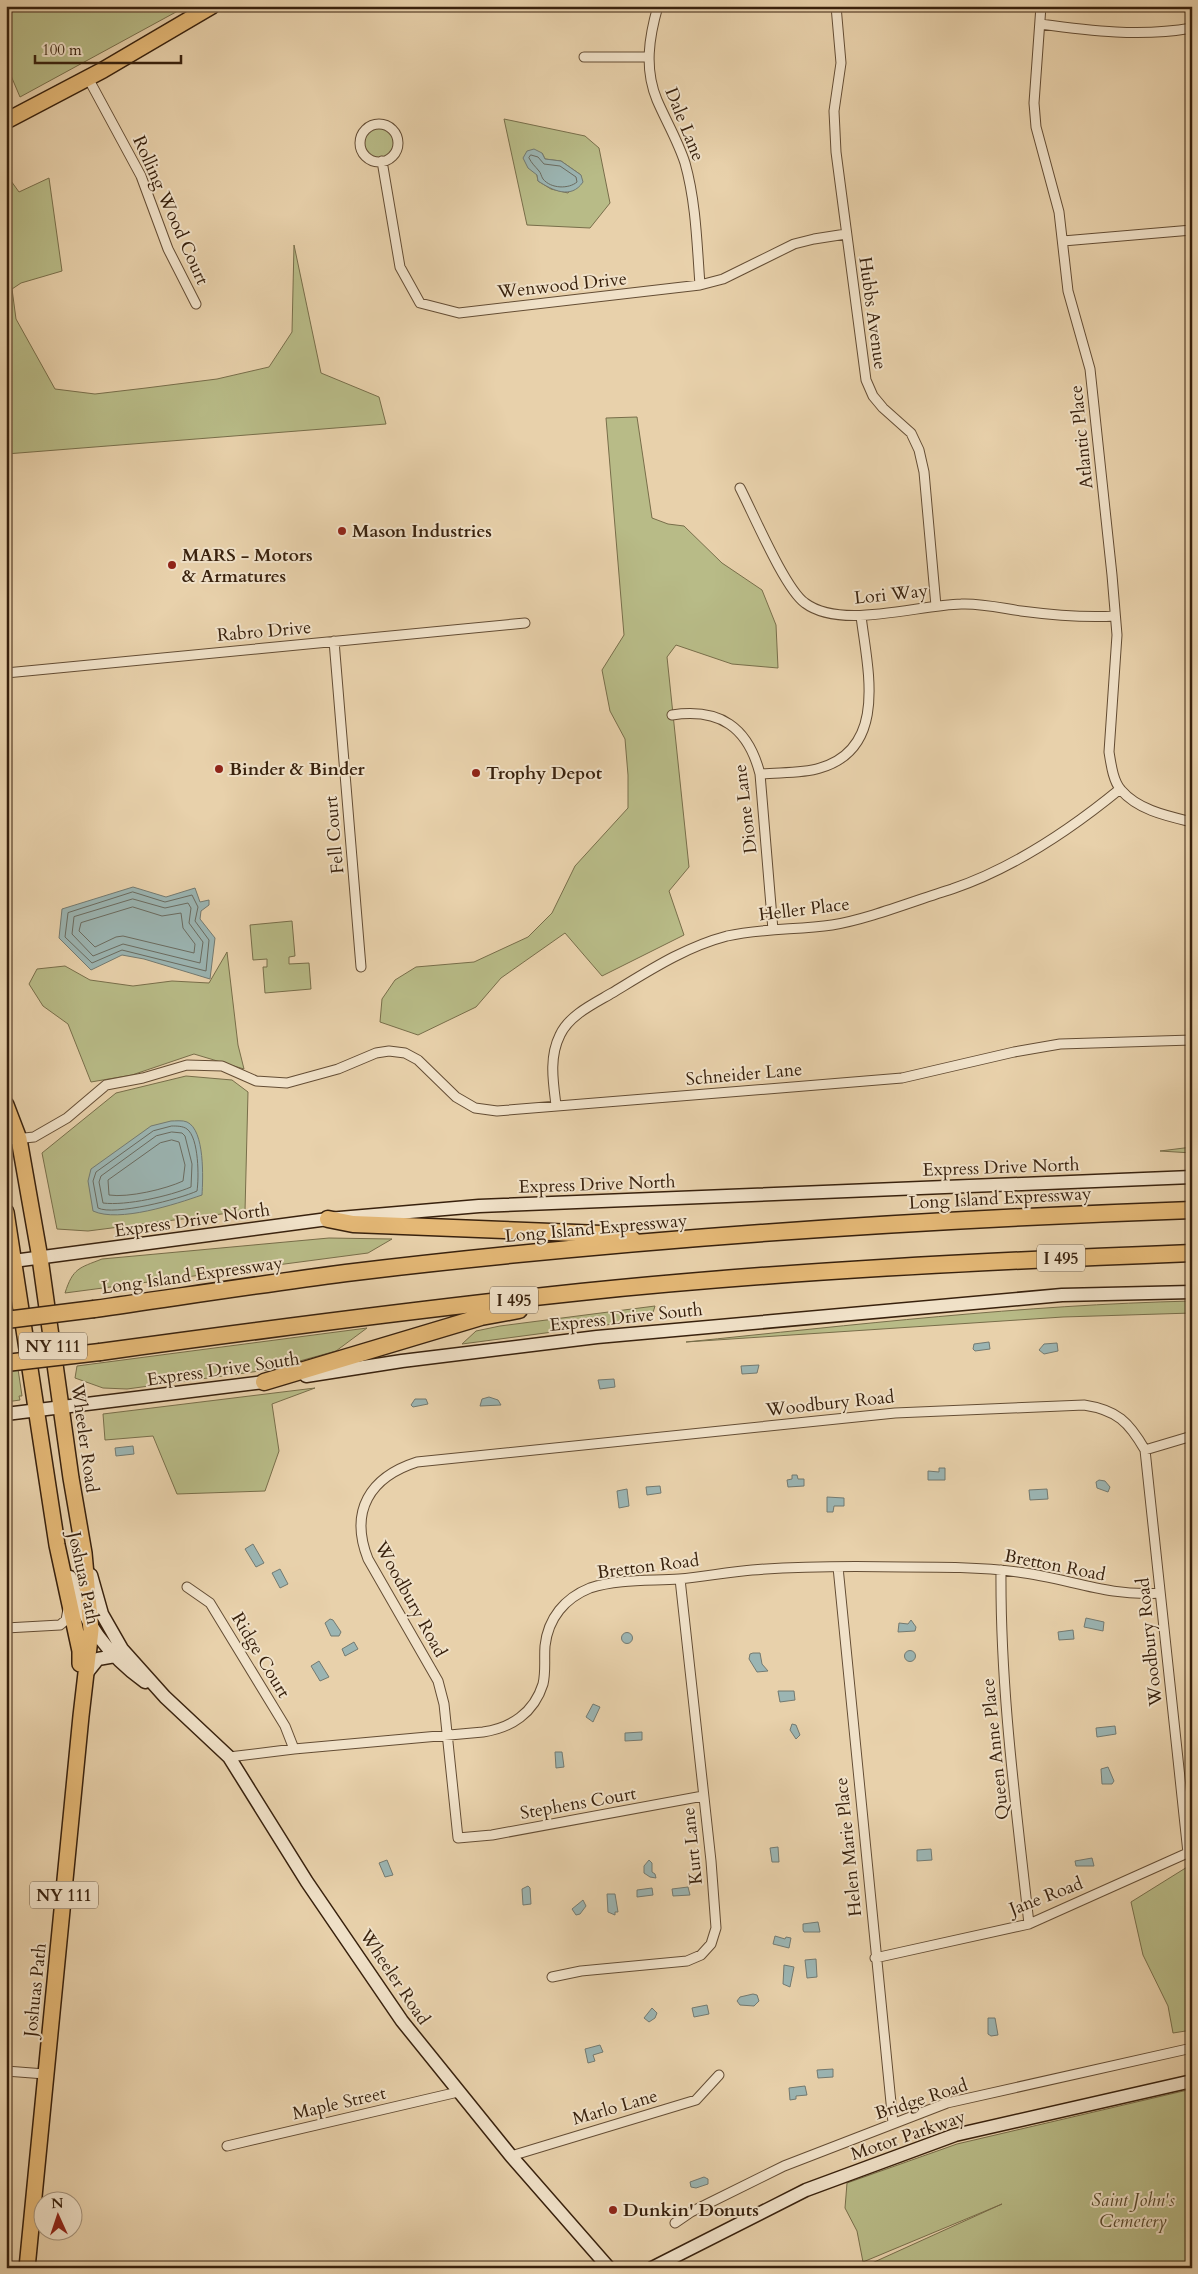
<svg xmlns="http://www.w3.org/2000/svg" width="1198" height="2274" viewBox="0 0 1198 2274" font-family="Cardo,serif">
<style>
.green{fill:#b8bb87;stroke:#786e4a;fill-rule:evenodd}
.water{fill:#9bb5b3;stroke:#737a71}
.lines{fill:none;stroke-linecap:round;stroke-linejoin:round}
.shore{stroke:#6a6b60;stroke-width:1}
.minor-casing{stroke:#644d34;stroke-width:11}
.secondary-casing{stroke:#38210d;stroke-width:15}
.primary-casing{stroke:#38210d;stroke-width:18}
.motorway-casing{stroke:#38210d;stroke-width:19}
.minor{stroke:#f0e1c8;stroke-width:9}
.secondary{stroke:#f0e1c8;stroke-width:12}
.primary{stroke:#e4b876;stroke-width:15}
.motorway{stroke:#e4b876;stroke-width:16}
.motorway-bridge-casing{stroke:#38210d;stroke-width:19;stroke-linecap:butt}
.motorway-bridge{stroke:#e4b876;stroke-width:16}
.poi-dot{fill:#8f2418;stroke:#f0e1c8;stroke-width:2}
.labels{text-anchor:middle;stroke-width:4;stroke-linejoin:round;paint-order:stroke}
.shield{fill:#f0e1c8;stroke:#6f5b45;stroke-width:1}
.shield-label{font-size:16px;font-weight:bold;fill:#38210d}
.street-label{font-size:18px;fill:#38210d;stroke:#f0e1c8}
.poi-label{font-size:18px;font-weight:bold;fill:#38210d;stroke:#f0e1c8;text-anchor:start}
.park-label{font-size:18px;font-style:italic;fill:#58482c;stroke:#f0e1c8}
</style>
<rect width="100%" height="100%" fill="#e8d1ab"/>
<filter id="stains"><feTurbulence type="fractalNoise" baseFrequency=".004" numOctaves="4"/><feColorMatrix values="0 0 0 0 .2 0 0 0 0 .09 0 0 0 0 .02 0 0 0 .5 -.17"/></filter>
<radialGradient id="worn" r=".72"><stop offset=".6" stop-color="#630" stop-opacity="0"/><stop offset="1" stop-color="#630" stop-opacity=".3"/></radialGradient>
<path class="green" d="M 6,6 L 187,6 L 20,97 L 6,64 Z
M 490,6 L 521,6 L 520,9 L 495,11 Z
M 504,119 L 585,136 L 599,148 L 610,203 L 590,228 L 527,225 ZM 542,153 L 545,159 L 561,161 L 581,175 L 568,193 L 551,189 L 538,181 L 537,175 Z
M362 143a16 16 0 1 1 32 0a16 16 0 1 1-32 0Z
M 6,174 L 19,192 L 49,178 L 62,271 L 21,283 L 12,289 L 16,319 L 55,389 L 95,394 L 146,388 L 217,379 L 269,367 L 292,332 L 294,245 L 321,373 L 379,397 L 386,424 L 6,454 Z
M 637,417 L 652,518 L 668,524 L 684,526 L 722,563 L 762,590 L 776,625 L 778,668 L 732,664 L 676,645 L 667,657 L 689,867 L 669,891 L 684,935 L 602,976 L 565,933 L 501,978 L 476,1007 L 418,1035 L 380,1022 L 382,999 L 395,980 L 416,967 L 474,962 L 528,937 L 552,913 L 575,866 L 628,808 L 628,775 L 625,739 L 610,711 L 602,670 L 624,635 L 606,418 Z
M 292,921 L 295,956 L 289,957 L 289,964 L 309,963 L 311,989 L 265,993 L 263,967 L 267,967 L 267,959 L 253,960 L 250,925 Z
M 227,952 L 238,1045 L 244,1069 L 194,1054 L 132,1075 L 91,1082 L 68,1024 L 43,1006 L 29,984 L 37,969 L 65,966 L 90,980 L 133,986 L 172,981 L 209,983 Z
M 186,1076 L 232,1080 L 248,1092 L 245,1211 L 88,1231 L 57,1229 L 42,1153 L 116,1093 Z
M 1192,1147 L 1192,1153 L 1160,1151 Z
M 329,1238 L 392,1239 L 368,1253 L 65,1293 C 73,1268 79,1268 102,1259 Z
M 1192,1301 L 1192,1313 L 1063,1317 L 686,1342 C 854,1325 1022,1305 1192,1301 Z
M 655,1306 L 651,1319 L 462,1344 L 476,1331 L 500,1326 Z
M 367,1328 L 336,1351 L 267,1370 L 127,1389 L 103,1388 L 75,1378 L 77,1366 Z
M 18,1369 L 22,1396 L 19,1396 L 20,1400 L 6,1402 L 6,1371 Z
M 315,1388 L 272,1404 L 279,1451 L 265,1491 L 177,1494 L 153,1436 L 105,1440 L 103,1414 Z
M 1192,1864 L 1192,2030 L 1173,2033 L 1168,2006 L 1143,1955 L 1131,1902 Z
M 1192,2089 L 1192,2268 L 861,2268 L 1002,2204 L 863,2262 L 857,2231 L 845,2208 L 847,2183 L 957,2144 Z"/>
<path class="water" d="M 534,149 L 542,153 L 545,159 L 561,161 L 581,175 L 583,182 C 571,200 552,190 538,181 L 537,175 L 528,168 L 523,158 L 527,151 Z
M 133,887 L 166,897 L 195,888 L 200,902 L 209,900 L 209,905 L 201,911 L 200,919 L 215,938 L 210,979 L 144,959 L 122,955 L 91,970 L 59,938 L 62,909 Z
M 171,1121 C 175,1121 183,1120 187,1122 C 205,1130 203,1179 202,1195 C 176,1204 119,1223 93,1211 L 88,1181 L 91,1169 L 151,1126 Z
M 989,1342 L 990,1349 L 975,1351 L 973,1349 L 974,1344 Z
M 1057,1343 L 1058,1351 L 1044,1354 L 1039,1350 L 1044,1344 Z
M 759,1365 L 757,1373 L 742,1374 L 741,1366 Z
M 614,1379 L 615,1387 L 600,1389 L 598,1380 Z
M 489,1397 L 498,1400 L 501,1405 L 480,1406 L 482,1399 Z
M 415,1399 L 426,1399 L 428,1404 L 413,1407 L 411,1405 Z
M 133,1446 L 134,1454 L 116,1456 L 115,1448 Z
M 939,1468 L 945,1468 L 945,1480 L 928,1480 L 928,1471 L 939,1472 Z
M 792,1475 L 797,1475 L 798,1479 L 804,1479 L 804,1486 L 788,1487 L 787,1480 L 792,1479 Z
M 1099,1480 L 1105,1481 L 1110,1487 L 1108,1492 L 1097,1488 L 1096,1482 Z
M 660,1486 L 661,1493 L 647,1495 L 646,1487 Z
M 627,1489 L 629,1506 L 619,1508 L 617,1491 Z
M 1047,1489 L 1048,1499 L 1030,1500 L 1029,1490 Z
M 827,1497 L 844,1498 L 844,1506 L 834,1506 L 833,1512 L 827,1512 Z
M 253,1544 L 264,1563 L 256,1567 L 245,1549 Z
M 280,1569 L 288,1584 L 280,1588 L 272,1573 Z
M 1086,1618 L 1104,1622 L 1103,1631 L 1084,1627 Z
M 330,1619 L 333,1620 L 341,1632 L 339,1636 L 331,1636 L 325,1623 Z
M 911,1620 L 916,1627 L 915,1631 L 898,1632 L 899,1623 L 908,1624 Z
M 1073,1630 L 1074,1639 L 1059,1640 L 1058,1632 Z
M621.5 1638a5.5 5.5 0 1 1 11 0a5.5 5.5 0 1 1-11 0Z
M 354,1642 L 358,1649 L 345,1656 L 342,1649 Z
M904.5 1656a5.5 5.5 0 1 1 11 0a5.5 5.5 0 1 1-11 0Z
M 753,1653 L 760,1653 L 762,1664 L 768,1671 L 757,1672 L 749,1659 L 750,1654 Z
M 319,1661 L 329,1677 L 320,1681 L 311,1666 Z
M 778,1691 L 794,1691 L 795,1700 L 780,1702 Z
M 593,1704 L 600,1707 L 593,1722 L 586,1717 Z
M 792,1724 L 796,1725 L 800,1735 L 796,1739 L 790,1730 Z
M 1115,1726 L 1116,1734 L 1097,1737 L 1096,1728 Z
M 642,1732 L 642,1740 L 625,1741 L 625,1733 Z
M 555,1752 L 562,1752 L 564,1767 L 556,1768 Z
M 1108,1767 L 1114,1781 L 1112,1784 L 1102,1784 L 1101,1769 Z
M 778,1847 L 779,1862 L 772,1862 L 770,1848 Z
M 931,1849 L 932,1860 L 917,1861 L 917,1850 Z
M 1092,1858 L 1094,1866 L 1076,1866 L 1075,1861 Z
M 387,1860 L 393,1875 L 385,1877 L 379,1863 Z
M 649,1860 L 652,1863 L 652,1872 L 655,1874 L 656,1878 L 650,1877 L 644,1873 L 644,1866 Z
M 528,1886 L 530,1888 L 531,1904 L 523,1905 L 522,1889 Z
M 688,1887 L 690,1895 L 673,1896 L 672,1889 Z
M 652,1888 L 653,1895 L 637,1897 L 637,1890 Z
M 607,1894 L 615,1894 L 618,1912 L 615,1912 L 615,1915 L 608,1912 Z
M 583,1900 L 586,1906 L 580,1914 L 576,1915 L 572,1909 Z
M 818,1922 L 820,1932 L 804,1932 L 803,1930 L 803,1924 Z
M 775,1936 L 785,1939 L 786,1937 L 791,1938 L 789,1948 L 773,1944 Z
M 816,1959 L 817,1977 L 807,1978 L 805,1960 Z
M 784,1965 L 794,1967 L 790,1987 L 783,1984 Z
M 753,1994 L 757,1995 L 759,2001 L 754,2006 L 740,2005 L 737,2001 L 740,1997 Z
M 707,2005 L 709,2014 L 694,2017 L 692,2008 Z
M 652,2008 L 657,2013 L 655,2018 L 649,2022 L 644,2018 Z
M 988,2018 L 995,2018 L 998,2035 L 991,2036 L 988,2034 Z
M 600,2045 L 603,2052 L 593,2055 L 595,2061 L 588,2063 L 585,2049 Z
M 833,2069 L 833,2077 L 818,2078 L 817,2070 Z
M 805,2086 L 807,2095 L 796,2096 L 796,2099 L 790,2100 L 789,2088 Z
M 704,2177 L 708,2179 L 708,2184 L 696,2188 L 691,2187 L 690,2182 Z"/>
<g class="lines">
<path class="shore" d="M 531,155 L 538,157 L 544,164 L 560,166 L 576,177 L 577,182 C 569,189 551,189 543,179 C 541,176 541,173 539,171 C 535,166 532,164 529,158 Z
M 133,892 L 165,902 L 192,895 L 198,907 L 195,921 L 209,940 L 206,971 L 122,950 L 92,963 L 65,937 L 68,913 Z
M 133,899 L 165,908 L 188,903 L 191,908 L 189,923 L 203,942 L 200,963 L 123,944 L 93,956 L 72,934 L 74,917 Z
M 133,907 L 162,916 L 181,913 L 183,928 L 195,944 L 194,953 L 123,936 L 116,937 L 95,947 L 79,931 L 81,923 Z
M 172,1126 C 177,1126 183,1126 187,1129 C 199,1138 199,1178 197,1191 C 180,1199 114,1216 98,1208 L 93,1181 L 96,1172 L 153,1131 Z
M 172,1132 L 182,1133 L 185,1136 L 192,1164 L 191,1187 C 170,1196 126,1206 103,1203 L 99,1182 L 101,1176 L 156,1136 Z
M 172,1140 L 179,1142 L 185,1165 L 183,1181 C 166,1189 128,1198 109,1195 L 108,1180 L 160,1143 Z"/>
<g class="minor-casing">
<path id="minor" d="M 658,6 C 649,37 644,69 657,100 C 666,121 678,141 685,163 C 696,202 697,245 700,285
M 836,6 L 841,63 L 834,111 L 836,152 L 866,380 L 873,396 L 883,408 L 911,433 L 919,450 L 924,472 L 936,606
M 1041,6 L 1034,103 L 1036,127 L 1059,212 L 1068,291 L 1090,369 L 1112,575 L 1117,635 L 1109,752 C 1111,764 1113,781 1121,790 C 1138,810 1167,816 1192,822
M 1040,24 C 1091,31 1141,37 1192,28
M 584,57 L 648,57
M 88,78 L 141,176 L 168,249 L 196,304
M360 143a19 19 0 1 1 38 0a19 19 0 1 1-38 0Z
M 382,161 L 400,267 L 420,303 L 459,313 L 700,285 L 723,279 L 794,244 L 814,239 L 846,234
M 1063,241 L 1192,230
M 740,488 C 753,513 785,589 805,603 C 841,630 917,605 961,604 C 981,603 1001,608 1021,611 C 1052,615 1084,618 1115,616
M 334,641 L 361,967
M 6,673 L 525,623
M 672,715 C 720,708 748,727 760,774 L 773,930
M 760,774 C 779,772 801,774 820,768 C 889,748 867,667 861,616
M 556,1105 C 553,1081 549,1057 560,1035 C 569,1015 595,1003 612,993 C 650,970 685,947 727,936 C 762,928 798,930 832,925 C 869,919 916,900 952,889 C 1014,868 1070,830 1120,789
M 6,1140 L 34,1137 L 67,1118 L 106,1085 L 143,1078 L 187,1065 L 222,1066 L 256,1081 L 287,1083 L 338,1069 L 376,1053 L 389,1051 L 405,1053 L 418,1060 L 456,1097 L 475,1108 L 497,1111 L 902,1078 L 1014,1052 L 1060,1044 L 1192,1040
M 1145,1450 L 1192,1436
M 838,1567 L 893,2123
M 1001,1570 C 1000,1689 1016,1806 1029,1924
M 187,1587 L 210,1603 L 285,1726 L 294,1749
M 6,1628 L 60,1625 L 66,1620 L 68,1609
M 229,1757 L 294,1749 L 483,1732 C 511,1728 534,1713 543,1684 C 546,1671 544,1659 545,1646 C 548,1618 565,1598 590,1588 C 618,1579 650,1581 679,1579 C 703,1577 727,1572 752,1570 C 802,1566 852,1566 903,1567 C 941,1567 980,1567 1018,1572 C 1068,1578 1108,1597 1159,1593
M 703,1796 L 492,1835 L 458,1838 L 444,1704 L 438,1681 L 368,1559 C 349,1511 370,1477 417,1462 L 895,1413 L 1084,1405 C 1117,1410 1129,1422 1145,1450 L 1188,1853
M 875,1958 L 1029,1924 L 1192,1851
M 552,1977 L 581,1971 L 687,1961 L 701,1955 L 711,1944 L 716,1928 L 711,1861 L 680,1579
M 6,2071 L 45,2074
M 227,2146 L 458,2092
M 511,2156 L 696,2100 L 719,2075
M 675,2223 L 691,2212 L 784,2166 L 947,2103 L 1192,2048"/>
</g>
<g class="secondary-casing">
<path id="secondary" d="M 6,1262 L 328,1219 L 479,1206 L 1192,1177
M 306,1376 L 402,1361 L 597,1337 L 1062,1295 L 1192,1292
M 6,1414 L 272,1381
M 91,1575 L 102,1614 L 122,1649 L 165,1697 L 229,1757 L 307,1882 L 402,2021 L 511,2156 L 609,2268
M 70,1577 C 81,1620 109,1656 145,1682
M 86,1674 L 98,1659 L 115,1656
M 652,2268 L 806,2190 L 955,2135 L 1192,2081"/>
</g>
<g class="primary-casing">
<path id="primary" d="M 6,121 L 103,70 L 212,6
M 6,1105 L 19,1139 L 40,1258 L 71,1478 L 84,1553 L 91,1630 L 81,1716 L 27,2268
M 6,1212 L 57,1545 L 80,1651 L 80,1664"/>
</g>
<g class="motorway-casing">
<path id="motorway" d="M 328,1219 L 353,1224 L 601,1234 L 632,1239
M 94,1309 C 178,1297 262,1284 346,1273 C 627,1239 909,1220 1192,1210
M 100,1352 C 260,1330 420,1309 581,1292 C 784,1271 988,1261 1192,1253
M 264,1382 L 481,1317 L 519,1310"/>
</g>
<use href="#minor" class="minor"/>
<use href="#secondary" class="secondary"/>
<use href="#primary" class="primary"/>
<use href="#motorway" class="motorway"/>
<g class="motorway-bridge-casing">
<path id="motorway-bridge" d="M 6,1320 L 94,1309
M 6,1363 L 100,1352"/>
</g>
<use href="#motorway-bridge" class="motorway-bridge"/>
</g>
<g class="poi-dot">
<circle cx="342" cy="531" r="5"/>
<circle cx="172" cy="565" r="5"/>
<circle cx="219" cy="769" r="5"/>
<circle cx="476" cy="773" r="5"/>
<circle cx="613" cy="2210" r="5"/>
</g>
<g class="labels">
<g class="shield">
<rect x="1037" y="1244.5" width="48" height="27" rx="4"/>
<rect x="490" y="1286.5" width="48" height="27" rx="4"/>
<rect x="19" y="1332.5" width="68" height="27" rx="4"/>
<rect x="30" y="1881.5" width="68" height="27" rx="4"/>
</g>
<g class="shield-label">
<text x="1061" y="1264">I 495</text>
<text x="514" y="1306">I 495</text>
<text x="53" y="1352">NY 111</text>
<text x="64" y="1901">NY 111</text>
</g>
<g class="street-label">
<text transform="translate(685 124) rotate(68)" y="6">Dale Lane</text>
<text transform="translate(171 210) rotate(66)" y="6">Rolling Wood Court</text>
<text transform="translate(562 285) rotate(-6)" y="6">Wenwood Drive</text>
<text transform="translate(873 313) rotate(82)" y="6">Hubbs Avenue</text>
<text transform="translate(1081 437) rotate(-96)" y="6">Atlantic Place</text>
<text transform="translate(891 594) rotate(-6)" y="6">Lori Way</text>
<text transform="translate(264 631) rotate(-5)" y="6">Rabro Drive</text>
<text transform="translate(745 809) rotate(-97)" y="6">Dione Lane</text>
<text transform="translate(334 835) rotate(-95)" y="6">Fell Court</text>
<text transform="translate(804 909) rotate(-7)" y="6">Heller Place</text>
<text transform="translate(744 1074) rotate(-5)" y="6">Schneider Lane</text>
<text transform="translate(1001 1167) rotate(-2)" y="6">Express Drive North</text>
<text transform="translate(597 1184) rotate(-2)" y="6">Express Drive North</text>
<text transform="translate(1000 1198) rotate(-3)" y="6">Long Island Expressway</text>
<text transform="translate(192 1220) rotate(-8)" y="6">Express Drive North</text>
<text transform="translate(596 1228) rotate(-5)" y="6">Long Island Expressway</text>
<text transform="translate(192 1275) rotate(-8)" y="6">Long Island Expressway</text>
<text transform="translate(626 1317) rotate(-6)" y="6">Express Drive South</text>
<text transform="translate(223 1369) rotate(-8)" y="6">Express Drive South</text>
<text transform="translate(830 1403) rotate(-6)" y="6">Woodbury Road</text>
<text transform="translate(85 1438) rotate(82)" y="6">Wheeler Road</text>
<text transform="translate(1055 1565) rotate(11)" y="6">Bretton Road</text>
<text transform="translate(648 1566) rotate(-7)" y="6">Bretton Road</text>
<text transform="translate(84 1578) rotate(78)" y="6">Joshuas Path</text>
<text transform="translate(411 1599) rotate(61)" y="6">Woodbury Road</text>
<text transform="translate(1149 1642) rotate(-96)" y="6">Woodbury Road</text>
<text transform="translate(261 1655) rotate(59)" y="6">Ridge Court</text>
<text transform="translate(995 1749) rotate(-96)" y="6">Queen Anne Place</text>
<text transform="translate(578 1803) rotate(-10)" y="6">Stephens Court</text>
<text transform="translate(692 1846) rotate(-96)" y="6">Kurt Lane</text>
<text transform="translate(848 1847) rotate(-96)" y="6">Helen Marie Place</text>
<text transform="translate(1046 1896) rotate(-21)" y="6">Jane Road</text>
<text transform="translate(395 1977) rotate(56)" y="6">Wheeler Road</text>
<text transform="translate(35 1990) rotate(-84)" y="6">Joshuas Path</text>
<text transform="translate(921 2099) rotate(-18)" y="6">Bridge Road</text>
<text transform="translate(339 2103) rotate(-13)" y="6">Maple Street</text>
<text transform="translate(615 2107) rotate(-16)" y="6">Marlo Lane</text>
<text transform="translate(908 2135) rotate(-19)" y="6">Motor Parkway</text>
</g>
<g class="poi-label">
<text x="352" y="537">Mason Industries</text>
<text x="182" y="561">MARS - Motors<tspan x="182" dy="21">&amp; Armatures</tspan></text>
<text x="229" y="775">Binder &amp; Binder</text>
<text x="486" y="779">Trophy Depot</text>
<text x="623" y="2216">Dunkin' Donuts</text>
</g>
<g class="park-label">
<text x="1133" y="2206">Saint John's<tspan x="1133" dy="21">Cemetery</tspan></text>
</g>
</g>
<rect width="1198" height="2274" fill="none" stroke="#e8d1ab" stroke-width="25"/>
<rect x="8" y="8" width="1183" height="2259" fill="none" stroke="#38210d" stroke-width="2.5"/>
<rect x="12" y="12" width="1173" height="2249" fill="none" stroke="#38210d"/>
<g transform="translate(58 2216) rotate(357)"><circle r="24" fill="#f0e1c8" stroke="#a6947d"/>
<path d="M0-4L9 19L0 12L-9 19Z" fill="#8f2418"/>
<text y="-8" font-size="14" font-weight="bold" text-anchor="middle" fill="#38210d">N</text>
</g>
<path d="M35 55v8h146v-8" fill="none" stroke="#38210d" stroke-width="2.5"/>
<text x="42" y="55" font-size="15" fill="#38210d" stroke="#f0e1c8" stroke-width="4" paint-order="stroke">100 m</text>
<rect width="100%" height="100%" filter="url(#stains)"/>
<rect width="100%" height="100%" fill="url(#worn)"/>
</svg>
